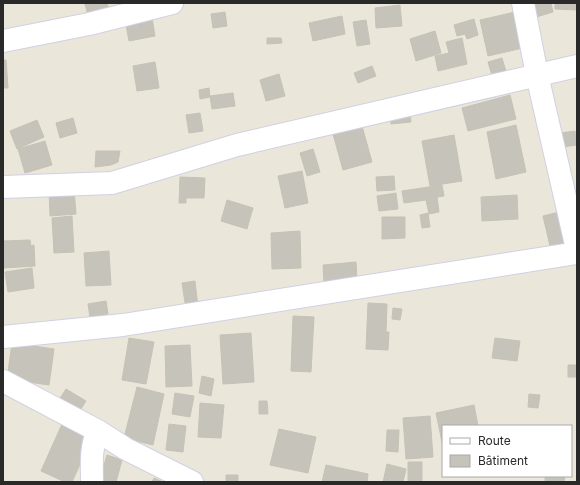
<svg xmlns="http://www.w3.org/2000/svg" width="580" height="485" viewBox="0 0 580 485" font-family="Inter,sans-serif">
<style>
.building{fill:#c6c3ba;stroke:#c6c2b4}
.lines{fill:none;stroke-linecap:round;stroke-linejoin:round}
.minor-casing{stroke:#d0d1e2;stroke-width:24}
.minor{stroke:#fff;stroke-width:22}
</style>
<rect width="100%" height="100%" fill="#ebe6da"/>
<path class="building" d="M 107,3 L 109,9 L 88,15 L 85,4 Z
M 530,3 L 551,3 L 553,12 L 533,18 Z
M 555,3 L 577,3 L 577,10 L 555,9 Z
M 400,5 L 402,26 L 376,28 L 375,8 Z
M 225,12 L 227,26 L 213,28 L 211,14 Z
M 515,12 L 523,48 L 488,56 L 480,20 Z
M 342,16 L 345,34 L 313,41 L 309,23 Z
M 152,18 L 155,36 L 129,41 L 126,25 Z
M 474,19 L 478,35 L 467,39 L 465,34 L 457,36 L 454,25 Z
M 141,20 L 146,23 L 142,27 L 138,24 Z
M 366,20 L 370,44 L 357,46 L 353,22 Z
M 435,31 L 441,53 L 416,61 L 410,39 Z
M 267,38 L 281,38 L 282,43 L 267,44 Z
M 462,38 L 467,64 L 438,71 L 435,56 L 449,53 L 446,42 Z
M 502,58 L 507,75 L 493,79 L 488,62 Z
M 3,60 L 6,60 L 8,88 L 3,88 Z
M 155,62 L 159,88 L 137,91 L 133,66 Z
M 372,66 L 376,76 L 358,83 L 354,73 Z
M 279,74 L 285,96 L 266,101 L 260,80 Z
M 209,88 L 210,97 L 200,99 L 199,90 Z
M 233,93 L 235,106 L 212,109 L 210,96 Z
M 510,95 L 516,119 L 468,131 L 462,108 Z
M 410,111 L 411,122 L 391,124 L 390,113 Z
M 200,113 L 203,131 L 189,133 L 186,115 Z
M 73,118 L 77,133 L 60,138 L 56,123 Z
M 37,120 L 44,137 L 17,149 L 10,131 Z
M 516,125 L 526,172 L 496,179 L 487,132 Z
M 362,126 L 372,162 L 343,170 L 333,134 Z
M 575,131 L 577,145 L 563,147 L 561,133 Z
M 454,135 L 462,181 L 430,186 L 422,141 Z
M 45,141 L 52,165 L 25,173 L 18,149 Z
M 313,149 L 320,172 L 307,176 L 300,153 Z
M 96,151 L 120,151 L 118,162 L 111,165 L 95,167 Z
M 302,171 L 308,203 L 285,208 L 278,176 Z
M 394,176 L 395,190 L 377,191 L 376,177 Z
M 180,177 L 205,178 L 204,198 L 186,198 L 186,203 L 179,203 Z
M 442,185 L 444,196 L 437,197 L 439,212 L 429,214 L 426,200 L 404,203 L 402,191 Z
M 74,189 L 76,214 L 50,216 L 49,191 Z
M 396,193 L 398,209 L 379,211 L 377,196 Z
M 517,195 L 518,219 L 482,221 L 481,197 Z
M 227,200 L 253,208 L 247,229 L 221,221 Z
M 559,212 L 567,243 L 550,246 L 543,216 Z
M 428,213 L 430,227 L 422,228 L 420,215 Z
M 72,216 L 74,252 L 54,253 L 52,218 Z
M 382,217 L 405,217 L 405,238 L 382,239 Z
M 300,231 L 301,268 L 272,269 L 271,233 Z
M 30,240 L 31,246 L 34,245 L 35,266 L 4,268 L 3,241 Z
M 109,251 L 111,285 L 86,286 L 84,253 Z
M 356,262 L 357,281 L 324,283 L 323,265 Z
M 32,268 L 34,288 L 8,292 L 5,272 Z
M 195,281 L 198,307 L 186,309 L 182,283 Z
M 106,301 L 108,314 L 90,318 L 88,304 Z
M 368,303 L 387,304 L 386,332 L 389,332 L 388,350 L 366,349 Z
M 393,308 L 402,309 L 400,320 L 392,319 Z
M 293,316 L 314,317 L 311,372 L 291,371 Z
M 251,333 L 254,382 L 223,384 L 220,335 Z
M 129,338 L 154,342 L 146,384 L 122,380 Z
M 495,338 L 520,341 L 517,361 L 492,358 Z
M 12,343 L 54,349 L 49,385 L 7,379 Z
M 190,345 L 192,386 L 166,387 L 165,346 Z
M 568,365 L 577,365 L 577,377 L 568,377 Z
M 202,376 L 214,379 L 211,396 L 199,393 Z
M 137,387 L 164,394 L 153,445 L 124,438 Z
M 66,389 L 86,401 L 79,412 L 59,400 Z
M 175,393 L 194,396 L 190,417 L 172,414 Z
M 529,394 L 540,395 L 538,408 L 528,407 Z
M 259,401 L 267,401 L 268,414 L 259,414 Z
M 200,403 L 224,405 L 221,438 L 198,437 Z
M 474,405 L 478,426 L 443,426 L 443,447 L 436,413 Z
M 430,416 L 433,457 L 406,459 L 403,418 Z
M 62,424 L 92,438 L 72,482 L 65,482 L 41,471 Z
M 169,424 L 186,426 L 183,452 L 166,450 Z
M 279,429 L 316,437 L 308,473 L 270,465 Z
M 387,430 L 399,430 L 398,452 L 386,451 Z
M 107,455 L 122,460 L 116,482 L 99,482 Z
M 408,462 L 422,462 L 422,482 L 408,482 Z
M 387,464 L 406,469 L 403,482 L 383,482 Z
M 326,465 L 368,474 L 367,482 L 322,482 Z
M 226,475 L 238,475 L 238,482 L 226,482 Z
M 545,476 L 565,476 L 564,482 L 545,482 Z
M 154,478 L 163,482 L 152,482 Z"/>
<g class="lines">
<g class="minor-casing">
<path id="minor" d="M 523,3 L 537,75 L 577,249
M 3,41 L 89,24 L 172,3
M 3,187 L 112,183 L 237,145 L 577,66
M 3,337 L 123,325 L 577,253
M 3,381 L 98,431 L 126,449 L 192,482
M 92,482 C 92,464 90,448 98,431"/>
</g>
<use href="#minor" class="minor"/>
</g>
<rect width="580" height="485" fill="none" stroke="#292929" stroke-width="8"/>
<rect x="442" y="425" width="130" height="52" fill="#ffffff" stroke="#a9a9a9"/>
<rect x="450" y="438" width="20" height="6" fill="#ffffff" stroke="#a9a9a9"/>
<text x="478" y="445" font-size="12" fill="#292929">Route</text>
<rect x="450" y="455" width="20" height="12" fill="#c6c3ba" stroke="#a9a9a9"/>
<text x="478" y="465" font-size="12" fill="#292929">Bâtiment</text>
</svg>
